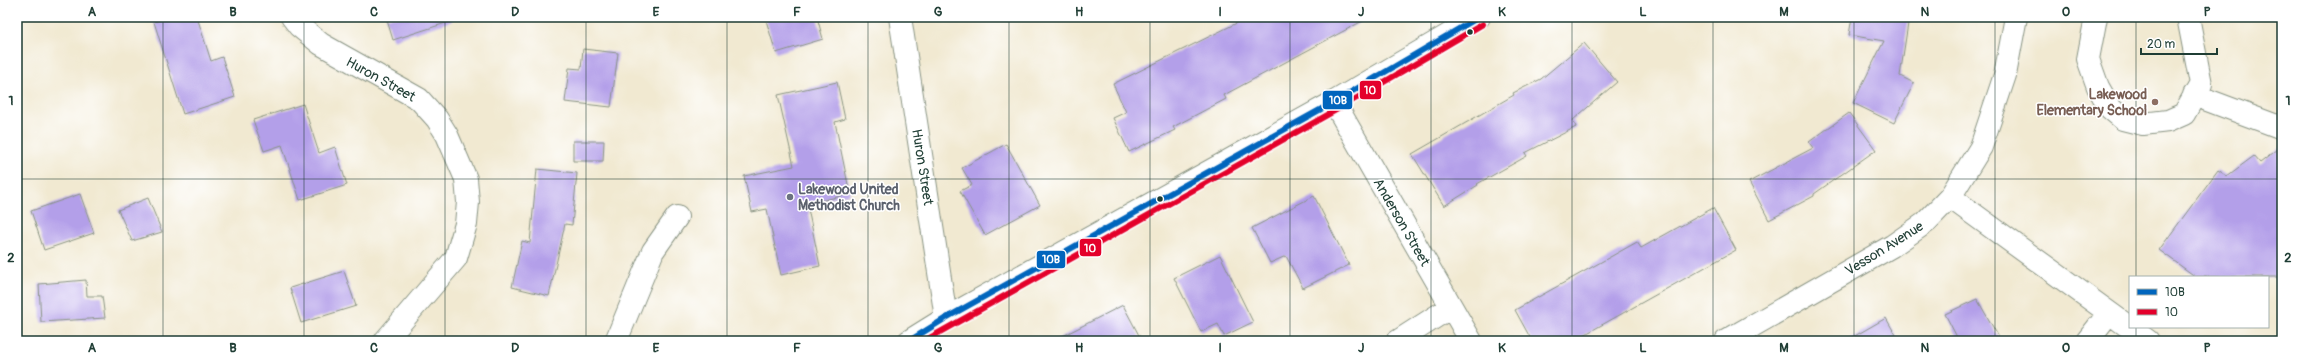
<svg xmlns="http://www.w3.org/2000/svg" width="2299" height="358" viewBox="0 0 2299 358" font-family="Pangolin,sans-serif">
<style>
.building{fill:#b39fe9}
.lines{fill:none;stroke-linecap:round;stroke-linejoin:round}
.minor-casing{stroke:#889382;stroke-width:24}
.minor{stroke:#fff;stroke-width:22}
.bus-1-casing{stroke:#fff;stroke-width:9}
.bus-2-casing{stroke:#fff;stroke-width:9}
.bus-1{stroke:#0065bd;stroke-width:6}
.bus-2{stroke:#e4002b;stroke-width:6}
.grid{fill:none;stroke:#1f3d34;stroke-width:1;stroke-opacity:0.55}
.bus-dot{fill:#1f3d34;stroke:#fff;stroke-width:1.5}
.education-dot{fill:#8d6e63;stroke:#fff;stroke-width:1.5}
.worship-dot{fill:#6b7280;stroke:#fff;stroke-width:1.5}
.labels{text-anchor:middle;stroke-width:3;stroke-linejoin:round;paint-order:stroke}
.street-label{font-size:14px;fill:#1f3d34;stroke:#fff}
.education-label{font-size:14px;font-weight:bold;fill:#785e54;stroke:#fff;text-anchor:end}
.worship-label{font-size:14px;font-weight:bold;fill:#5b616d;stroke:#fff;text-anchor:start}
.line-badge{stroke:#fff;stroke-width:1.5}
.badge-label{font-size:11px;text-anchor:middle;font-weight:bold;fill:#fff}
.neatline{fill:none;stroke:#1f3d34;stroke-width:1.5}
.grid-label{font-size:13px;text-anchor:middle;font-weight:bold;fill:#1f3d34}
</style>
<rect width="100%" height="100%" fill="#fff"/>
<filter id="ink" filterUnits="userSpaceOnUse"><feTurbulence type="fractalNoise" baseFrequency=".025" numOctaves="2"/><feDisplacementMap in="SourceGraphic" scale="8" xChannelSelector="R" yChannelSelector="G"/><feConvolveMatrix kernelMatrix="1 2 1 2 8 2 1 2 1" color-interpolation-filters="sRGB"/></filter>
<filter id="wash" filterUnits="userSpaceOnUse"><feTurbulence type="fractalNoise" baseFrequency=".012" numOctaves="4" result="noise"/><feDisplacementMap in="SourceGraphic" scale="16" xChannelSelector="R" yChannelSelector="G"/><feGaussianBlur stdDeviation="0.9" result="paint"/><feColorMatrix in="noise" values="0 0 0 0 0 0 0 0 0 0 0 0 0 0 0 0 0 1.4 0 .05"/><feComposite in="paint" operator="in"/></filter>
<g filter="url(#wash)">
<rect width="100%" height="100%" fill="#f1e9d1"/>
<g id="blocks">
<path class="building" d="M 170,17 L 197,17 L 211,61 L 222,57 L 235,97 L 183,114 L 154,22 Z
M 386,17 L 451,17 L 452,21 L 393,40 Z
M 765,17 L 817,17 L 823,39 L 776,53 Z
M 1249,17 L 1370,17 L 1224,95 L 1226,99 L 1173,127 L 1175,130 L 1129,152 L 1113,118 L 1126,112 L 1113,84 Z
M 1852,17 L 1909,17 L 1900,76 L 1914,83 L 1894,123 L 1853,103 L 1884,41 L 1849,35 Z
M 1584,43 L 1617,82 L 1573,120 L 1576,127 L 1525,153 L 1527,156 L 1477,184 L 1478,185 L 1444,206 L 1412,154 L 1514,95 L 1513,93 L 1541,79 Z
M 583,49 L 618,53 L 611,107 L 565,102 L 569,68 L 581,69 Z
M 837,82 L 845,119 L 835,122 L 850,194 L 807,204 L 820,266 L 781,275 L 767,209 L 752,212 L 744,176 L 794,166 L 778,95 Z
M 303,104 L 319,153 L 335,147 L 347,185 L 300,200 L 282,145 L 264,151 L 253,120 Z
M 1849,113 L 1876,150 L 1814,194 L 1814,196 L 1769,220 L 1749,182 L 1813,148 L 1809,142 Z
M 573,141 L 604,141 L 603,161 L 573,161 Z
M 1006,144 L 1040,205 L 985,235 L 960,191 L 972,185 L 962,168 Z
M 2282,146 L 2282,277 L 2196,277 L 2159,250 L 2218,170 L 2227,176 L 2254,156 L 2260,163 Z
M 537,169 L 577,173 L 572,225 L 565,224 L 549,296 L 512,287 L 522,241 L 530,243 Z
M 80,194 L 94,233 L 44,250 L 31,211 Z
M 1314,196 L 1349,265 L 1303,288 L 1286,256 L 1270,263 L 1252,228 Z
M 148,198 L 162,232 L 132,241 L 118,210 Z
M 1713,208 L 1736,250 L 1573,341 L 1532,341 L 1515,310 L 1637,242 L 1641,248 Z
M 1220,255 L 1253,322 L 1224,336 L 1218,324 L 1201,332 L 1174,278 Z
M 344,271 L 356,306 L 301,323 L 290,288 Z
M 86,280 L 87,296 L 102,296 L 105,318 L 41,322 L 39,284 Z
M 1977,299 L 2001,341 L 1959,341 L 1945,314 Z
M 1123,305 L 1142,341 L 1053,341 Z
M 1886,318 L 1899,341 L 1846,341 Z"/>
</g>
</g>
<g filter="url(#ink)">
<use href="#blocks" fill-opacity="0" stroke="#889382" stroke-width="1"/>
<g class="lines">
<g class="minor-casing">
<path id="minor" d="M 292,17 L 299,26 L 321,44 L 419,99 L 437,119 L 447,135 L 466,179 L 468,202 L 466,224 L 456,258 L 385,341
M 900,17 L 946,318
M 2096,17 L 2088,59 L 2098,87 L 2110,108 L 2123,119 L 2143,124 L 2168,121 L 2184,114 L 2201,84 L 2188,17
M 2194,95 L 2282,128
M 1334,102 L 1471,341
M 1950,197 L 2148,341
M 616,341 L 653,251 L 677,217
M 909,341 L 946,318 L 1334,102 L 1479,17
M 1398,341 L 1451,307
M 1726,341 L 1892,246 L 1925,223 L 1950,197 L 1981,147 L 2005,75 L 2016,17
M 2087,341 L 2109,313"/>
</g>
<use href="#minor" class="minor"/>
<g class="bus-1-casing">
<path id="bus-1" d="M 909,341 L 946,318 L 1334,102 L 1479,17"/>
</g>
<g class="bus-2-casing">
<path id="bus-2" d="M 924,341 L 1338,109 L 1483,24"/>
</g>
<use href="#bus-1" class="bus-1"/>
<use href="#bus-2" class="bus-2"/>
</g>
</g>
<path class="grid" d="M 163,17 L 163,341M 304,17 L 304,341M 445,17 L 445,341M 586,17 L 586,341M 727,17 L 727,341M 868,17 L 868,341M 1009,17 L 1009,341M 1150,17 L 1150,341M 1290,17 L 1290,341M 1431,17 L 1431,341M 1572,17 L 1572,341M 1713,17 L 1713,341M 1854,17 L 1854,341M 1995,17 L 1995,341M 2136,17 L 2136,277M 17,179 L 2282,179M 2136,327 L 2136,341"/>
<g class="bus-dot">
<circle cx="1470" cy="32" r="3.5"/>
<circle cx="1160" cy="199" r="3.5"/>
</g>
<circle class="education-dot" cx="2155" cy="102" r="4"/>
<circle class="worship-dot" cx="790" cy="197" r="4"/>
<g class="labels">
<g class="street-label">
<text transform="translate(381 79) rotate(29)" y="5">Huron Street</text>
<text transform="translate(923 167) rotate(81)" y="5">Huron Street</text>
<text transform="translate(1402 222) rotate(60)" y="5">Anderson Street</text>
<text transform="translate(1884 248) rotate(-32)" y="5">Vesson Avenue</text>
</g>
<g class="education-label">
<text x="2147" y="99">Lakewood<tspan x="2147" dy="16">Elementary School</tspan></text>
</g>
<g class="worship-label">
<text x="798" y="194">Lakewood United<tspan x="798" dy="16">Methodist Church</tspan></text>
</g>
</g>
<g class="line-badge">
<rect x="1359" y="80" width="23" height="20" rx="4" fill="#e4002b"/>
<rect x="1322" y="90" width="31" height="20" rx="4" fill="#0065bd"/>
<rect x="1079" y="238" width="23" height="19" rx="4" fill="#e4002b"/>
<rect x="1036" y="250" width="30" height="19" rx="4" fill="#0065bd"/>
</g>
<g class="badge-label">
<text x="1370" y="94">10</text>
<text x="1338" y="104">10B</text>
<text x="1090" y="252">10</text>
<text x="1051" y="263">10B</text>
</g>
<rect width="2299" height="358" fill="none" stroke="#fff" stroke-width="44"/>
<rect x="2129" y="276" width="140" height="52" fill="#ffffff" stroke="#a5b1ae"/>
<rect x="2137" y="289" width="20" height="6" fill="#0065bd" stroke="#a5b1ae"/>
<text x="2165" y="296" font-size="12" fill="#1f3d34">10B</text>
<rect x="2137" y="309" width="20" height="6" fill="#e4002b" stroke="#a5b1ae"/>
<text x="2165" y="316" font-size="12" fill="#1f3d34">10</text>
<path d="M2141 48v6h76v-6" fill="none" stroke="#1f3d34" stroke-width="2"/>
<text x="2147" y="48" font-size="12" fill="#1f3d34" stroke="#ffffff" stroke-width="3" paint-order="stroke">20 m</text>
<rect x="22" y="22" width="2255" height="314" class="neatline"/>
<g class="grid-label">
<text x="92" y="16">A</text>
<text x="233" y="16">B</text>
<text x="374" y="16">C</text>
<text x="515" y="16">D</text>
<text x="656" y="16">E</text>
<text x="797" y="16">F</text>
<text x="938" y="16">G</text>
<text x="1079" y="16">H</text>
<text x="1220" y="16">I</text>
<text x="1361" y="16">J</text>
<text x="1502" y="16">K</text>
<text x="1643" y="16">L</text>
<text x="1784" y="16">M</text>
<text x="1925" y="16">N</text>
<text x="2066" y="16">O</text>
<text x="2207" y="16">P</text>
<text x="11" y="105">1</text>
<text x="2288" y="105">1</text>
<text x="11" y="262">2</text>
<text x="2288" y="262">2</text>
<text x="92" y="352">A</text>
<text x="233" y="352">B</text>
<text x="374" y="352">C</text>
<text x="515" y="352">D</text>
<text x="656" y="352">E</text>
<text x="797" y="352">F</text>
<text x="938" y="352">G</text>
<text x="1079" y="352">H</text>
<text x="1220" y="352">I</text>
<text x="1361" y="352">J</text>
<text x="1502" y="352">K</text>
<text x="1643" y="352">L</text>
<text x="1784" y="352">M</text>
<text x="1925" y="352">N</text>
<text x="2066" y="352">O</text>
<text x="2207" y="352">P</text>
</g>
</svg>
